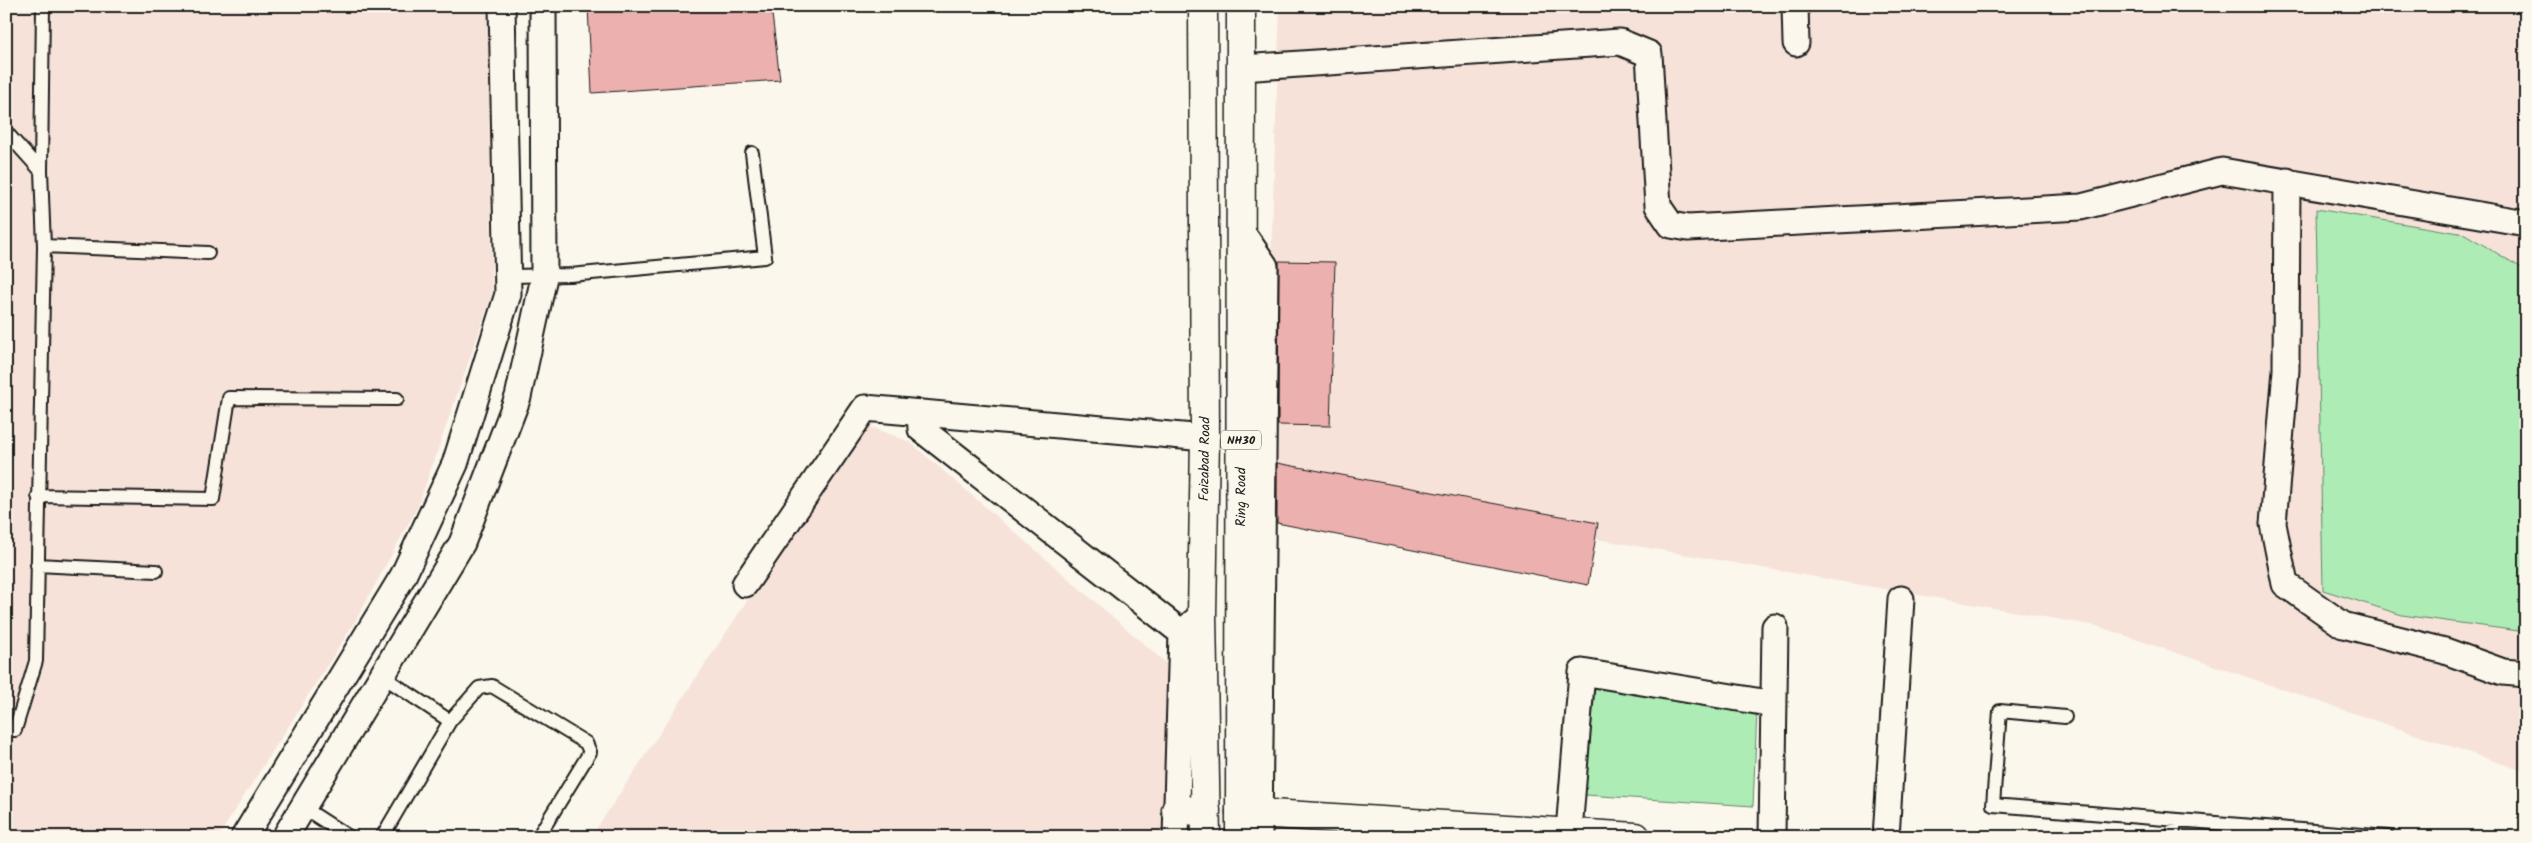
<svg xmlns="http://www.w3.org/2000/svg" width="2532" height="843" viewBox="0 0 2532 843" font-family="Kalam,sans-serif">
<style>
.built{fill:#f6e2d9}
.green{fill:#adecb4;stroke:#648468}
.building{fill:#ecb0ae;stroke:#1c1c1c}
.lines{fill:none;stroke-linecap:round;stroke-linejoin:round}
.service-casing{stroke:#1c1c1c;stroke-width:16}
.minor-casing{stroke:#1c1c1c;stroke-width:29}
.tertiary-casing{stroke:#1c1c1c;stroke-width:31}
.trunk-casing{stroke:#1c1c1c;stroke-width:31}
.service{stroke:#fbf7ec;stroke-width:12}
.minor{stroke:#fbf7ec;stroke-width:25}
.tertiary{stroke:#fbf7ec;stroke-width:28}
.trunk{stroke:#fbf7ec;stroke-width:28}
.labels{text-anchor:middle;stroke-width:4;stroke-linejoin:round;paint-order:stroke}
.shield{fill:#fbf7ec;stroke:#5f5e5a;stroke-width:1}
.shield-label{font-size:12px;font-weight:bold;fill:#1c1c1c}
.street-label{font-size:14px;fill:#1c1c1c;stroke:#fbf7ec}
</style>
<rect width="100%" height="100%" fill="#fbf7ec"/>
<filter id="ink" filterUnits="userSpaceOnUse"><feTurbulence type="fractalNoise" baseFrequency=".02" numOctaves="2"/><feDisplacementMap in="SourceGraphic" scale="10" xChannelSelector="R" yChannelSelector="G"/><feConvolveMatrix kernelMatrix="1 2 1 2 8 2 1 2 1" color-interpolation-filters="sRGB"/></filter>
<g filter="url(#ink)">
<path class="built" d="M 6,6 L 488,6 L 492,295 L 418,506 L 356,620 L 218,837 L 6,837 Z
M 1280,6 L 2526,6 L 2526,772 L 2097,626 L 1263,481 Z
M 864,424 L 910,442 L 1173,669 L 1175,837 L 591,837 Z"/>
<path class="green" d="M 2316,209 L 2465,234 L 2525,270 L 2526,632 L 2402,615 L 2323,590 Z
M 1595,688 L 1757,711 L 1753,806 L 1585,795 Z"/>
<path class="building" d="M 588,6 L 771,6 L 780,80 L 592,93 Z
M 1279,261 L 1335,262 L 1330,426 L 1278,425 Z
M 1277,463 L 1598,523 L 1588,585 L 1277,523 Z"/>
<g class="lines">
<g class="service-casing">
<path id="service" d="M 6,132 L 41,171
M 44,246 L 208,253
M 508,276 L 570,275 L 765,257 L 752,153
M 38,496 L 213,499 L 229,398 L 397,399
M 37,565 L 156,571
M 382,676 L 450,721 L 479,688 L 492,686 L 586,743 L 590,752 L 538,837
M 2065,717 L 2000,711 L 1993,805 L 2388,837
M 6,730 L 15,730 L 36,661 L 44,246 L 41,171 L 43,6
M 304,808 L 349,837
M 382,837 L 450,721
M 2173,837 L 2175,820"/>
</g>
<g class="minor-casing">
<path id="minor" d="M 1795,6 L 1796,43
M 1242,68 L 1620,42 L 1649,54 L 1658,206 L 1671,225 L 1688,228 L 2081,207 L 2222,171 L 2526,223
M 2287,181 L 2286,370 L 2273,524 L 2285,584 L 2343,625 L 2445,651 L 2503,672 L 2526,674
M 1241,231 L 1265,266 L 1259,837
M 920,413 L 921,429 L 1182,633
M 745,584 L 865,408 L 1205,438
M 1569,831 L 1582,672 L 1774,704
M 244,837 L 403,576 L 455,464 L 508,294 L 502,6
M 285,837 L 462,543 L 518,397 L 544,277 L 543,6
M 1176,837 L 1182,633 L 1194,622
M 1772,837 L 1775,627
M 1886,837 L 1901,599"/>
</g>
<g class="tertiary-casing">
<path id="tertiary" d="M 1240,812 L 1636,837"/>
</g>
<g class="trunk-casing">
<g id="trunk">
<path d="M 1203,6 L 1205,438 L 1202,615 L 1206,837"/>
<path d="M 1176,810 L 1206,811"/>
<path id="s1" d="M 1240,837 L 1241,6"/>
</g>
</g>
<use href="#service" class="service"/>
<use href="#minor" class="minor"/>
<use href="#tertiary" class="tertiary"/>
<use href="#trunk" class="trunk"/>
</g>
</g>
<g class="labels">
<rect class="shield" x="1221" y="430.5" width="40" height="19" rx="4"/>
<g class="shield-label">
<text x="1241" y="444">NH30</text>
</g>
<g class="street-label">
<text transform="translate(1204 459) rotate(-89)" y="5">Faizabad Road</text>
<text dy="5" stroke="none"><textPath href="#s1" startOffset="340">Ring Road</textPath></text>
</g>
</g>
<rect width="2532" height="843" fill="none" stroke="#fbf7ec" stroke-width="25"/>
<rect x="12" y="12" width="2507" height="818" fill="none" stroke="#1c1c1c" stroke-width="2" filter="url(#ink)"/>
</svg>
